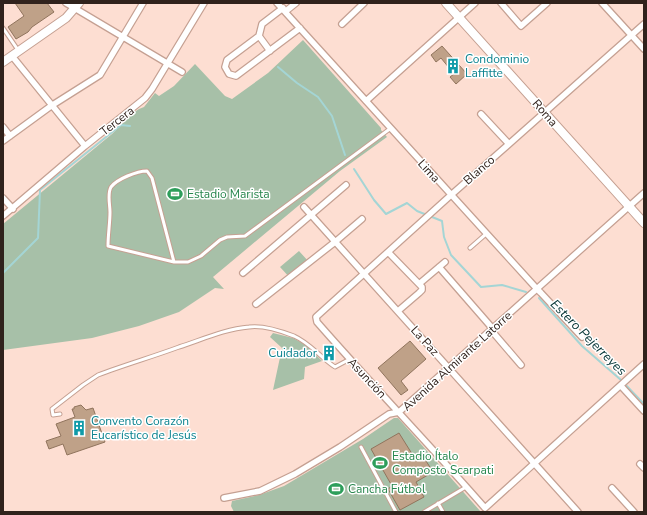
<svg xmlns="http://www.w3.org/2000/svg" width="647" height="515" viewBox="0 0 647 515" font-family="'Nunito Sans',sans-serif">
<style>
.green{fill:#a7c0a8}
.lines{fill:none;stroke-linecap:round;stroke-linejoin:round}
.stream{stroke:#a4d5d5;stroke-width:2}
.building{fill:#bfa188;stroke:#90745d}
.lane-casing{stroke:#c5a092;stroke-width:5}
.street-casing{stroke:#c5a092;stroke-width:8}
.secondary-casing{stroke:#c5a092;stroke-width:10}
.lane{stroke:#fff;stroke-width:3}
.street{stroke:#fff;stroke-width:5.5}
.secondary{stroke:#fff;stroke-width:8}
.labels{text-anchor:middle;stroke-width:3;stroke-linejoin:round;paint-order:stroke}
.culture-label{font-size:12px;fill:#0d838f;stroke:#fff;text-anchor:start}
.street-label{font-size:12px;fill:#30221c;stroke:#fff}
.leisure-label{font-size:12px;fill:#27864d;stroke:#fff;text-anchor:start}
.water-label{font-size:13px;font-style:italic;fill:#003132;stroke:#fff}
</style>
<rect width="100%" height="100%" fill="#fdded2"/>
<path class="green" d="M 303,40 L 381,128 L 381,130 L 387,137 L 340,171 L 213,277 L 224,289 L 215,288 L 179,312 L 139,326 L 92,338 L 3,350 L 3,224 L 112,134 L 133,113 L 139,109 L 144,107 L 155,93 L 159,96 L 174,86 L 195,64 L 225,96 L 232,99 L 268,73 Z
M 299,251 L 309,262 L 291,279 L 280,267 Z
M 273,333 L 293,338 L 306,345 L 322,361 L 305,367 L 304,379 L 273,390 L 282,348 L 270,337 Z
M 394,418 L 398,418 L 481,512 L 234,512 L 231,506 L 232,501 L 259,495 L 284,486 L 363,439 Z"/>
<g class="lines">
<path class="stream" d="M 278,67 L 297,83 L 318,97 L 332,116 L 345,155
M 354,169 L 374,200 L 386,214 L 407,203 L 417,211 L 442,221 L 444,237 L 451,255 L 481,287 L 502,285 L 526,292
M 3,273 L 38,238 L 40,190 L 121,125 L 130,126
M 539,298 L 582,346 L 621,380 L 644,404"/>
</g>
<path class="building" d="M 15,3 L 47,3 L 54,12 L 32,27 L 28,32 L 16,39 L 8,27 L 24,16 Z
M 442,46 L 467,74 L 456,84 L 450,77 L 454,74 L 441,58 L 436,62 L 431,55 Z
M 410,341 L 426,359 L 401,381 L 408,390 L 401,395 L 378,368 Z
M 81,405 L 86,410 L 93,408 L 105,442 L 67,455 L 63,444 L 49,449 L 46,441 L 61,436 L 56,424 L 75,417 L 72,409 L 74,409 L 74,407 Z
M 399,433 L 414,457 L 421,453 L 433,472 L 416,482 L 424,497 L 400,510 L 388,489 L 392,486 L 371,449 Z"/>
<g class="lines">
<g class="lane-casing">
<path id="lane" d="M 3,28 L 18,50
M 470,248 L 486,234
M 174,262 L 108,246 C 108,234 110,223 110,212 C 110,204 107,194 111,187 C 117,179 137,171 147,171 L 152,178 L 174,262 L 188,262 L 201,256 L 220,240 L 227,237 L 245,236 L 391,128
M 60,414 L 53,415 L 52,409 L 83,385 L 98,375 C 124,365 152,357 179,347 C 201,340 225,329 249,327 C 263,325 281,331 294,336 C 310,343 320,357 335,367 L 350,359
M 361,447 L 396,512
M 438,503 L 443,512
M 424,512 L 466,487"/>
</g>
<g class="street-casing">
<path id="street" d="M 66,3 L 182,72
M 277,3 L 537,289 L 541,293 L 582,337
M 501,3 L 521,26 L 547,3
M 602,3 L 644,49
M 283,8 L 262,24 L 259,36 L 227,60 L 225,67 L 229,74 L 236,76 L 300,28
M 286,11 L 296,3
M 342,24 L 364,3
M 644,24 L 509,144 L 451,195 L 316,317 L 317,322 C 372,385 430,445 485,508 L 644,364
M 259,36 L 270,51
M 12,56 L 85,146
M 366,101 L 475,3
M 481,114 L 509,144
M 3,127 L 10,136
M 3,141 L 51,106 L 100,75 L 143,3
M 3,198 L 13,209
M 304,207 L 578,512
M 3,216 L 85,146 L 145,98 L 152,89 L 204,3
M 388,252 L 422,287 L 422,290 L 419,293 L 398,311
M 439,267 L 493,329
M 243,273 L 346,185
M 419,284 L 445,262
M 256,304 L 335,242 L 362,219
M 491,330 L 521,365
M 621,386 L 644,411
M 640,464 L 644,468
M 612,488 L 634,512
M 224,498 L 260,491 L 295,474 L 340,447 L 389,414 L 399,412 L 644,193"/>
</g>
<g class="secondary-casing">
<path id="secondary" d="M 446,3 L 644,223
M 3,62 L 66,18 L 79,3"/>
</g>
<use href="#lane" class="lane"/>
<use href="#street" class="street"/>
<use href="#secondary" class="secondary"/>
</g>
<defs>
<g id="building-bare" transform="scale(1.2)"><path d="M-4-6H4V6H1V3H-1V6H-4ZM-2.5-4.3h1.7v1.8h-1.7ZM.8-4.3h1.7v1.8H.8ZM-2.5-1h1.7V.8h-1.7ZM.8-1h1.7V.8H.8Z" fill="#0f9aa8" stroke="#fff" stroke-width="2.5" paint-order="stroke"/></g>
<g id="stadium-bare" transform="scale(1.2)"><path d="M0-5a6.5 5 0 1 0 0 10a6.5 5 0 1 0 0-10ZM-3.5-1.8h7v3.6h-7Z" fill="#2e9e5b" stroke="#fff" stroke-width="2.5" paint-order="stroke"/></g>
</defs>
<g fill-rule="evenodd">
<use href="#building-bare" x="453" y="66"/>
<use href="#stadium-bare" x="175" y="194"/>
<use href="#building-bare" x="329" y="353"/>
<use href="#building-bare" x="79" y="428"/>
<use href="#stadium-bare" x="380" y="463"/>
<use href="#stadium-bare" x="336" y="489"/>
</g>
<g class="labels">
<g class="culture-label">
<text x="465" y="63">Condominio<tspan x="465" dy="14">Laffitte</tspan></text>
<text x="317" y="357" text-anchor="end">Cuidador</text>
<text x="91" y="425">Convento Corazón<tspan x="91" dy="14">Eucarístico de Jesús</tspan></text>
</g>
<g class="street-label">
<text transform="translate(545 113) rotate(49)" y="4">Roma</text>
<text transform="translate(117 121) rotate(-38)" y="4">Tercera</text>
<text transform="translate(479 170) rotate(-41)" y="4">Blanco</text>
<text transform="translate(429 171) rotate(48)" y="4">Lima</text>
<text transform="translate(425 341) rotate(48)" y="4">La Paz</text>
<text transform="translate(457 361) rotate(-42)" y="4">Avenida Almirante Latorre</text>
<text transform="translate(367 378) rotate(47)" y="4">Asunción</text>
</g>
<g class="leisure-label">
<text x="187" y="198">Estadio Marista</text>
<text x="392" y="460">Estadio Ítalo<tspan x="392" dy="14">Composto Scarpati</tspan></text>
<text x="348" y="493">Cancha Fútbol</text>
</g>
<g class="water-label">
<text transform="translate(589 337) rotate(45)" y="5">Estero Pejerreyes</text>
</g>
</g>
<rect width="647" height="515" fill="none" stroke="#30221c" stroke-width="8"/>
</svg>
